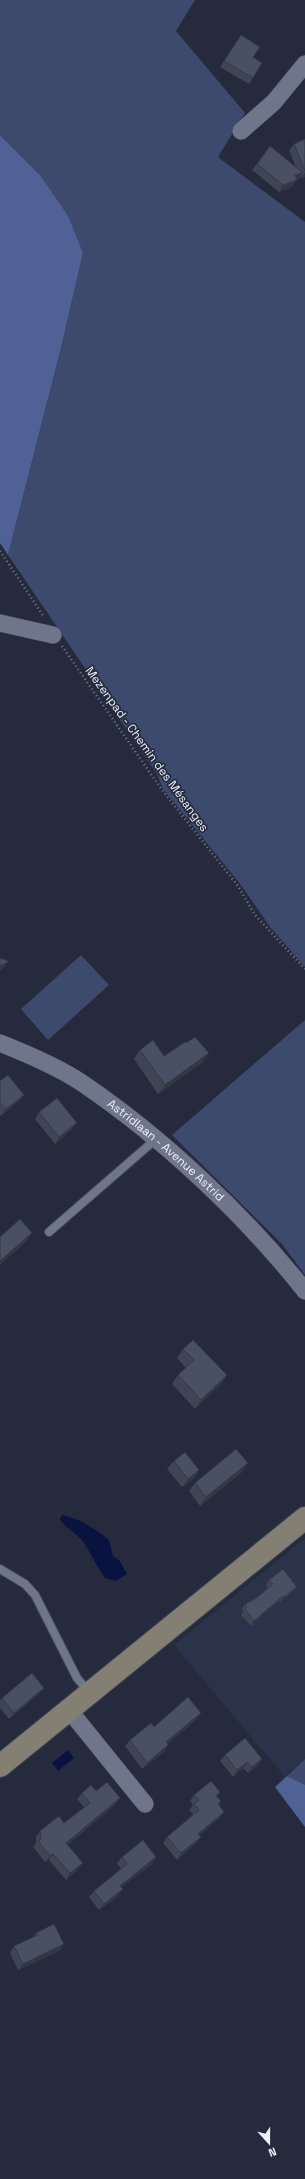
<svg xmlns="http://www.w3.org/2000/svg" width="305" height="2179" viewBox="0 0 305 2179" font-family="'Space Grotesk',sans-serif">
<style>
.built{fill:#2b334a}
.green{fill:#3e4a6d}
.forest{fill:#4f6195}
.water{fill:#0a1340}
.lines{fill:none;stroke-linecap:round;stroke-linejoin:round}
.lane-casing{stroke:#434857;stroke-width:10}
.street-casing{stroke:#434857;stroke-width:18}
.secondary-casing{stroke:#434857;stroke-width:24}
.path{stroke:#777d8b;stroke-width:2.5;stroke-dasharray:1 3;stroke-linecap:butt}
.lane{stroke:#6f768b;stroke-width:8}
.street{stroke:#6f768b;stroke-width:17}
.secondary{stroke:#837f72;stroke-width:22}
.wall{fill:#3f4555}
.shaded-wall{fill:#333845}
.building{fill:#495063;stroke:#333845}
.labels{text-anchor:middle;stroke-width:3.5;stroke-linejoin:round;paint-order:stroke}
.street-label{font-size:12px;fill:#ebf0fb;stroke:#252b3c}
</style>
<rect width="100%" height="100%" fill="#252b3c"/>
<path class="built" d="M 305,1538 L 305,1759 L 285,1777 L 178,1650 L 175,1644 Z"/>
<path class="green" d="M 0,0 L 195,0 L 176,31 L 245,113 L 218,157 L 305,222 L 305,967 L 270,927 L 241,885 L 163,789 L 157,774 L 8,555 L 61,348 L 83,253 L 40,175 L 0,135 Z
M 81,955 L 109,985 L 48,1040 L 21,1009 Z
M 305,1020 L 305,1275 L 282,1244 L 172,1135 Z
M 305,1759 L 305,1786 L 287,1776 Z"/>
<path class="forest" d="M 0,135 L 40,175 L 68,216 L 83,253 L 61,348 L 8,555 L 0,543 Z
M 287,1776 L 305,1785 L 305,1827 L 275,1787 Z"/>
<path class="water" d="M 62,1515 C 79,1518 96,1529 109,1540 L 113,1556 L 120,1561 L 127,1574 L 116,1581 L 105,1578 C 97,1567 91,1554 84,1543 C 77,1533 66,1529 60,1519 Z
M 68,1750 L 74,1758 L 58,1771 L 52,1763 Z"/>
<g class="lines">
<g class="lane-casing">
<path id="lane" d="M 49,1232 L 156,1139
M 0,1569 L 25,1584 L 35,1595 L 77,1678 L 89,1692"/>
</g>
<g class="street-casing">
<g id="street">
<path d="M 241,131 L 274,102 L 305,64"/>
<path d="M 0,623 L 53,635"/>
<path id="s1" d="M 0,1043 C 25,1053 60,1068 82,1083 C 162,1137 246,1216 305,1291"/>
<path d="M 69,1710 L 145,1804"/>
</g>
</g>
<g class="secondary-casing">
<path id="secondary" d="M 0,1766 L 305,1518"/>
</g>
<path class="path" d="M 0,551 L 44,617
M 62,646 L 162,790 L 238,886 L 255,915 L 305,969"/>
<use href="#lane" class="lane"/>
<use href="#street" class="street"/>
<use href="#secondary" class="secondary"/>
</g>
<path class="wall" d="M 241,35 L 253,57 L 253,78 L 249,84 L 220,67 Z
M 305,139 L 305,177 L 301,178 L 300,177 L 299,179 L 296,180 L 292,187 L 279,192 L 252,170 L 270,146 L 296,167 L 289,150 L 294,144 Z
M 140,1050 L 164,1056 L 203,1062 L 158,1094 L 134,1059 Z
M 0,1081 L 24,1095 L 19,1101 L 1,1116 L 0,1115 Z
M 39,1112 L 72,1129 L 55,1144 L 35,1119 Z
M 183,1349 L 227,1375 L 221,1384 L 195,1409 L 172,1384 L 178,1375 L 186,1368 L 177,1358 Z
M 174,1461 L 199,1470 L 193,1479 L 182,1487 L 167,1469 Z
M 242,1472 L 200,1506 L 189,1491 L 195,1483 Z
M 269,1580 L 297,1587 L 293,1592 L 280,1602 L 279,1601 L 251,1626 L 241,1615 L 243,1612 L 242,1609 L 245,1604 L 255,1599 L 268,1588 L 266,1585 Z
M 39,1694 L 9,1719 L 0,1708 L 0,1700 L 2,1698 Z
M 197,1719 L 167,1744 L 168,1745 L 164,1752 L 142,1769 L 125,1746 L 130,1740 L 154,1727 Z
M 245,1738 L 258,1765 L 248,1773 L 243,1768 L 233,1777 L 220,1761 L 225,1755 Z
M 96,1791 L 115,1805 L 67,1845 L 78,1869 L 66,1880 L 49,1860 L 45,1862 L 33,1847 L 36,1843 L 36,1837 L 40,1831 L 64,1823 L 84,1807 L 77,1799 L 82,1793 Z
M 220,1792 L 217,1797 L 221,1801 L 218,1805 L 220,1818 L 199,1835 L 196,1843 L 177,1860 L 163,1843 L 167,1837 L 193,1815 L 189,1810 L 193,1805 L 190,1801 L 194,1795 Z
M 122,1857 L 152,1864 L 121,1887 L 118,1896 L 99,1910 L 89,1897 L 94,1891 L 121,1869 L 117,1863 Z
M 36,1933 L 64,1944 L 59,1951 L 18,1970 L 10,1953 L 14,1946 L 33,1937 Z"/>
<path class="shaded-wall" d="M 305,172 L 305,177 L 301,178 Z
M 303,173 L 299,179 L 291,182 L 295,175 Z
M 297,180 L 292,187 L 279,192 L 283,185 Z
M 9,961 L 3,969 L 0,971 L 0,966 Z
M 209,1053 L 203,1062 L 158,1094 L 165,1085 Z
M 24,1095 L 19,1101 L 1,1116 L 6,1109 Z
M 77,1123 L 72,1129 L 55,1144 L 59,1137 Z
M 32,1233 L 26,1242 L 0,1265 L 0,1261 Z
M 227,1375 L 221,1384 L 195,1409 L 201,1400 Z
M 248,1463 L 242,1472 L 200,1506 L 206,1497 Z
M 199,1470 L 193,1479 L 182,1487 L 188,1479 Z
M 297,1587 L 293,1592 L 280,1602 L 284,1597 Z
M 283,1596 L 279,1601 L 251,1626 L 254,1621 Z
M 44,1688 L 39,1694 L 9,1719 L 14,1713 Z
M 201,1713 L 197,1719 L 162,1749 L 166,1742 Z
M 168,1745 L 164,1752 L 142,1769 L 147,1763 Z
M 262,1759 L 258,1765 L 248,1773 L 252,1767 Z
M 248,1762 L 243,1768 L 233,1777 L 237,1770 Z
M 120,1798 L 115,1805 L 62,1850 L 66,1843 Z
M 224,1812 L 220,1818 L 194,1840 L 198,1834 Z
M 201,1837 L 196,1843 L 177,1860 L 181,1853 Z
M 53,1854 L 49,1860 L 45,1862 L 50,1856 Z
M 156,1857 L 152,1864 L 115,1892 L 120,1886 Z
M 83,1863 L 78,1869 L 66,1880 L 70,1873 Z
M 123,1889 L 118,1896 L 99,1910 L 104,1904 Z
M 64,1944 L 59,1951 L 18,1970 L 23,1964 Z"/>
<path class="building" d="M 241,35 L 260,47 L 253,57 L 262,63 L 253,78 L 224,61 Z
M 305,139 L 305,171 L 294,144 Z
M 270,146 L 303,173 L 295,175 L 297,180 L 283,185 L 257,164 Z
M 0,958 L 9,961 L 0,966 Z
M 195,1037 L 209,1053 L 165,1085 L 140,1050 L 153,1040 L 164,1056 L 185,1042 L 186,1043 Z
M 8,1075 L 24,1095 L 6,1109 L 0,1103 L 0,1081 Z
M 57,1098 L 77,1123 L 59,1137 L 39,1112 Z
M 20,1219 L 32,1233 L 0,1261 L 0,1237 Z
M 193,1340 L 227,1375 L 201,1400 L 178,1375 L 194,1360 L 183,1349 Z
M 236,1449 L 248,1463 L 206,1497 L 195,1483 Z
M 185,1452 L 199,1470 L 188,1479 L 174,1461 Z
M 283,1569 L 297,1587 L 284,1597 L 283,1596 L 254,1621 L 245,1609 L 247,1607 L 245,1604 L 255,1599 L 273,1584 L 269,1580 Z
M 32,1673 L 44,1688 L 14,1713 L 2,1698 Z
M 188,1697 L 201,1713 L 166,1742 L 168,1745 L 147,1763 L 130,1740 L 151,1723 L 154,1727 Z
M 245,1738 L 262,1759 L 252,1767 L 248,1762 L 237,1770 L 225,1755 Z
M 211,1781 L 220,1792 L 216,1796 L 221,1801 L 218,1804 L 224,1812 L 198,1834 L 201,1837 L 181,1853 L 167,1837 L 199,1810 L 194,1804 L 199,1800 L 194,1795 Z
M 107,1782 L 120,1798 L 66,1843 L 83,1863 L 70,1873 L 53,1854 L 50,1856 L 38,1841 L 41,1839 L 40,1831 L 59,1816 L 64,1823 L 90,1803 L 82,1793 L 91,1785 L 96,1791 Z
M 143,1840 L 156,1857 L 120,1886 L 123,1889 L 104,1904 L 94,1891 L 127,1864 L 122,1857 Z
M 54,1924 L 64,1944 L 23,1964 L 14,1946 L 38,1935 L 36,1933 Z"/>
<g class="labels">
<g class="street-label">
<text transform="translate(147 749) rotate(54)" y="4">Mezenpad - Chemin des Mésanges</text>
<text dy="4" stroke="none"><textPath href="#s1" startOffset="199">Astridlaan - Avenue Astrid</textPath></text>
</g>
</g>
<g transform="translate(269 2143) rotate(159)" stroke="#252b3c" stroke-width="3" paint-order="stroke">
<path d="M0-3L7 15L0 10L-7 15Z" fill="#ebf0fb"/>
<text y="-6" font-size="11" font-weight="bold" text-anchor="middle" fill="#ebf0fb">N</text>
</g>
</svg>
